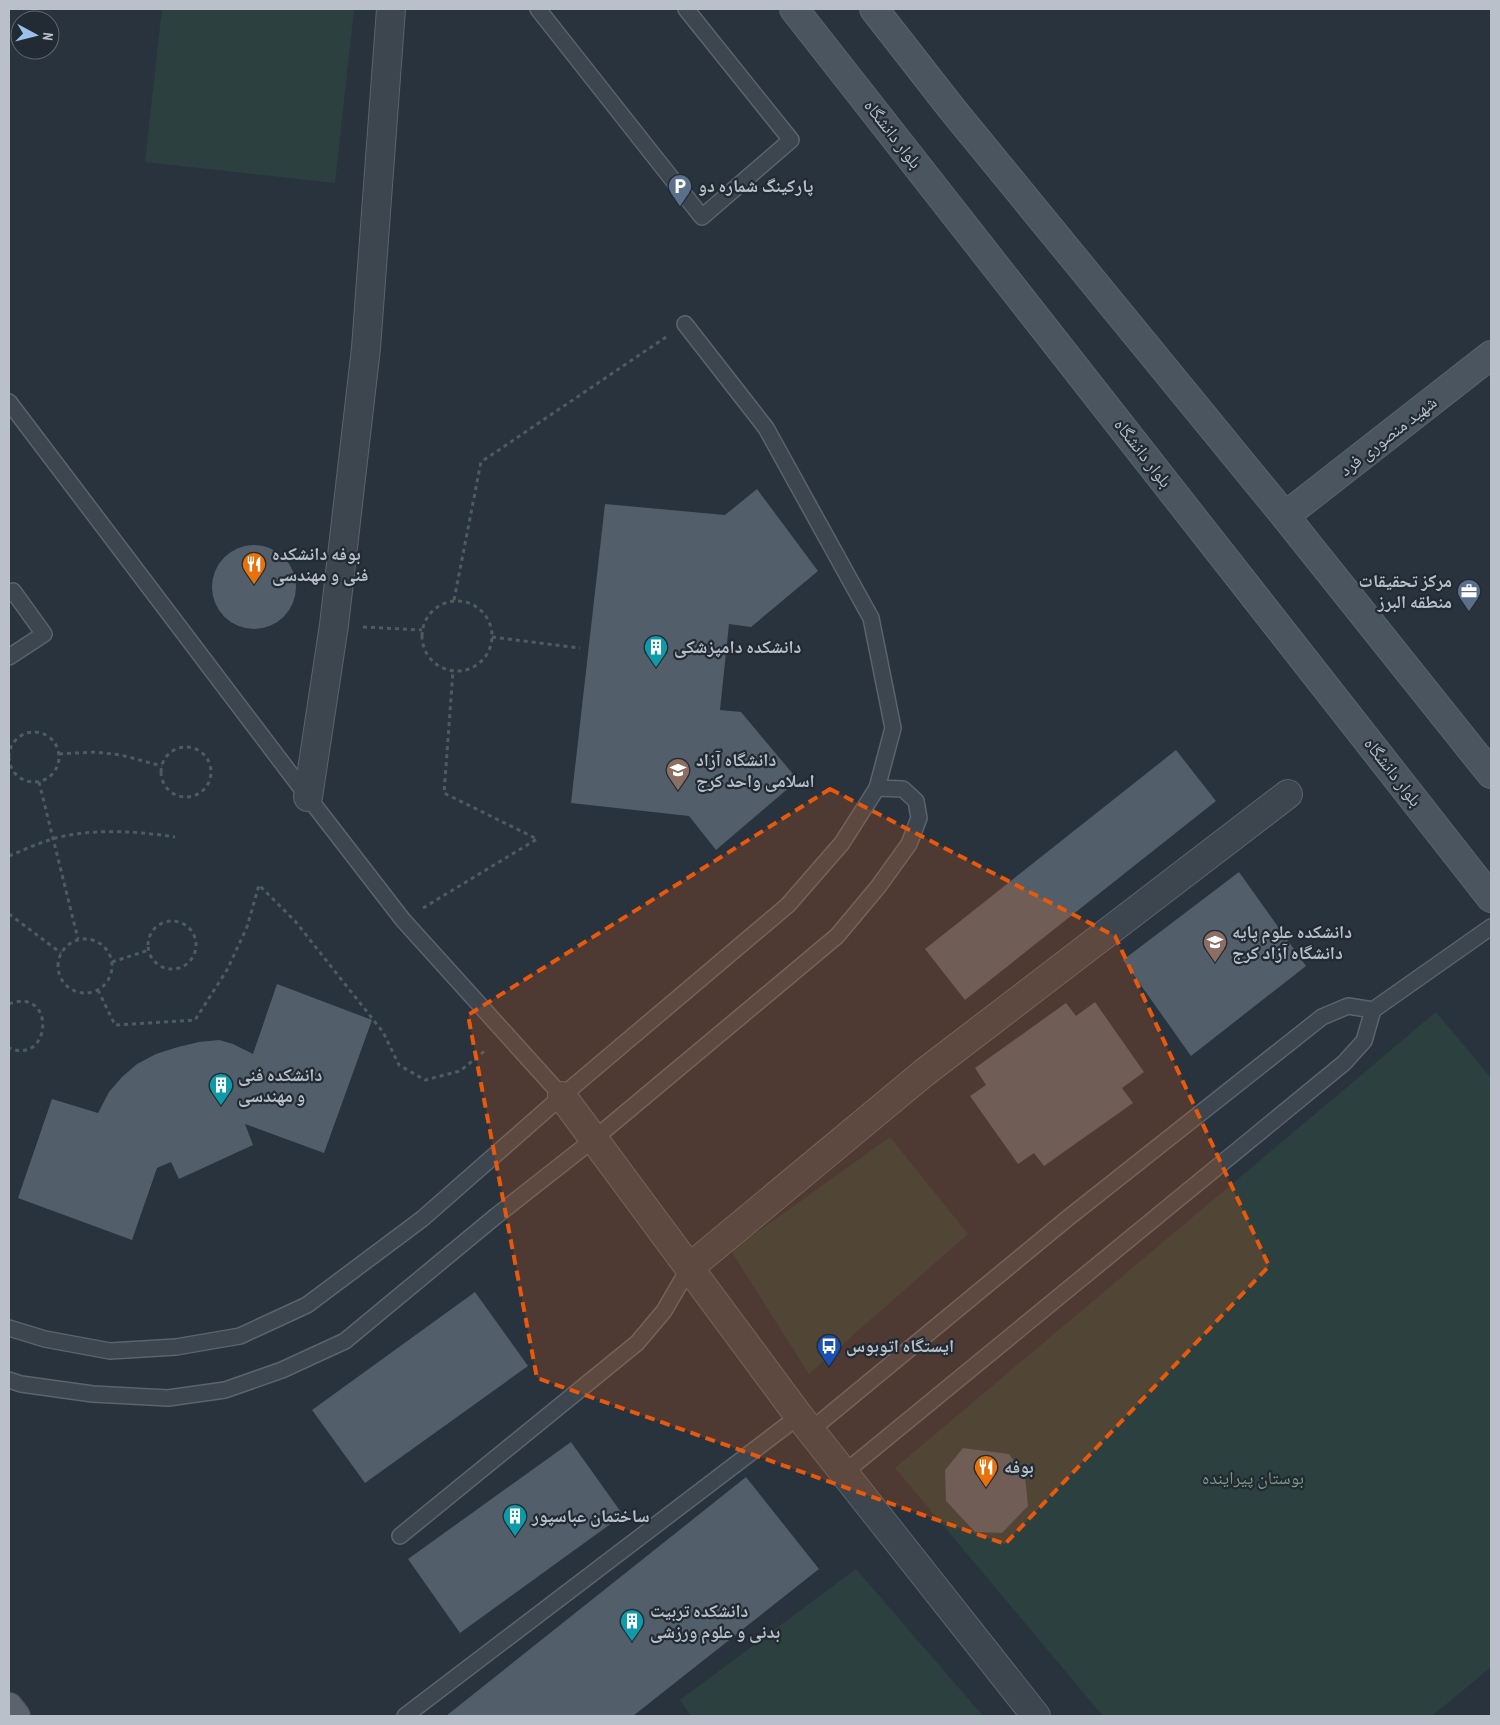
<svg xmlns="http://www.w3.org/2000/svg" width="1500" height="1725" viewBox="0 0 1500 1725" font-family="'PT Sans Narrow','Noto Naskh Arabic',sans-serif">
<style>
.green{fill:#2c4040}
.building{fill:#525e69}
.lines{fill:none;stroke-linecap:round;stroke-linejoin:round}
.lane-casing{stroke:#5b636c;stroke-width:18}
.street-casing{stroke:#5b636c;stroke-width:30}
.secondary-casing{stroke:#5b636c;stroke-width:30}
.primary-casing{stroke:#464e57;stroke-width:30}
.path{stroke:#4b5d5e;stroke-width:3;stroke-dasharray:4 4;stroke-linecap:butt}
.lane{stroke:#3d454e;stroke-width:15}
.street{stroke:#3d454e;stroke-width:28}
.secondary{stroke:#4b5560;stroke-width:28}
.primary{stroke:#5b646e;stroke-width:28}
.marked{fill:#e8590c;fill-opacity:0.2;stroke:#e8590c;stroke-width:4;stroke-dasharray:10 6;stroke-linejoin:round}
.labels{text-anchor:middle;stroke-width:4.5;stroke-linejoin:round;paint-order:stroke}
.street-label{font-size:18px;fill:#b9c0c9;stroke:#222a33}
.poi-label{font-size:18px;font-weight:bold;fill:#b9c0c9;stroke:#222a33;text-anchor:start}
.park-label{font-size:18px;fill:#7a9b80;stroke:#222a33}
</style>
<rect width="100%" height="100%" fill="#29333e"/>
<path class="green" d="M 162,9 L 354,9 L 335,183 L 145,162 Z
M 1436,1012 L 1491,1078 L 1491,1667 L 1432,1716 L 1103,1716 L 895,1468 Z
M 890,1137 L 968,1234 L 809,1374 L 731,1251 Z
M 856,1569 L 983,1716 L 691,1716 L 680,1700 Z"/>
<path class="building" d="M 757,489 L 818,571 L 751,627 L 729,624 L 720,710 L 741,712 L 798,780 L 716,850 L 689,816 L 571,803 L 605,504 L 725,515 Z
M212 587a42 42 0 1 1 84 0a42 42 0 1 1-84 0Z
M 1176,750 L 1216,801 L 965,1000 L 925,949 Z
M 1239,872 L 1306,966 L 1191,1056 L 1123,960 Z
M 277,984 L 372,1020 L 324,1153 L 245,1124 L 253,1145 L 179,1179 L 171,1162 L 157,1168 L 132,1240 L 18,1198 L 52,1099 L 98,1113 L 109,1092 L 122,1077 L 137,1064 L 156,1054 L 178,1047 L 199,1042 L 219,1040 L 233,1044 L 253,1054 Z
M 1095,1002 L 1144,1072 L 1122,1088 L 1133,1103 L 1044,1166 L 1034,1153 L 1018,1164 L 970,1096 L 986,1085 L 975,1068 L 1066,1003 L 1076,1016 Z
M 475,1292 L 528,1366 L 365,1483 L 312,1410 Z
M 571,1442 L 623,1515 L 460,1633 L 408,1559 Z
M 963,1448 L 1009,1454 L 1025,1476 L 1028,1506 L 1002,1533 L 975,1532 L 946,1501 L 945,1470 Z
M 746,1477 L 819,1569 L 633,1716 L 446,1716 Z"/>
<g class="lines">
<g class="lane-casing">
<path id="lane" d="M 538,9 L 702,217 L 791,140 L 686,9
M 9,402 L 308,797 L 403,920 L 562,1096
M 9,594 L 13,591 L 44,634 L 9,657
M 1373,1010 L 1491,927
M 9,1328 L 45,1339 L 110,1351 L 176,1347 L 240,1336 L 307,1305 L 422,1219 L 562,1096 L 788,905 L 842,843 L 877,788 L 893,728 L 871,618 L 766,428 L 685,324
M 9,1380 L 21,1384 L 93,1394 L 168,1398 L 225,1390 L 282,1370 L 345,1341 L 496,1216 L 594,1139 L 837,936 L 878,887 L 909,844 L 919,818 L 916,801 L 903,789 L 877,788
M 811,1430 L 1068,1218 L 1322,1017 L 1348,1006 L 1373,1010 L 1364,1041 L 1344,1063 L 844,1473
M 400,1536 L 637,1343 L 664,1311 L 689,1268
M 405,1716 L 799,1416"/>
</g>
<g class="street-casing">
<path id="street" d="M 308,797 L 334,625 L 366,348 L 391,9
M 562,1096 L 799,1416 L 1036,1716
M 689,1268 L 925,1072 L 1288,794"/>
</g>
<g class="secondary-casing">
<path id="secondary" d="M 794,9 L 1491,898
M 874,9 L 952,109 L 1285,516 L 1491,774
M 1285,516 L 1491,355"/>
</g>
<g class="primary-casing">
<path id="primary" d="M 9,1707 L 16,1716"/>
</g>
<path class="path" d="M 454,600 L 481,462 L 666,337
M422 636a35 35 0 1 1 70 0a35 35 0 1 1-70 0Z
M 363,627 L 422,630
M 492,637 L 580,648
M9 757a25 25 0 1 1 50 0a25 25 0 1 1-50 0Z
M161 772a25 25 0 1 1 50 0a25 25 0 1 1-50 0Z
M 59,754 L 95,752 L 121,755 L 162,766
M 39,782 L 78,939
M 9,856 C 23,850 37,844 52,839 C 91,828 135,831 175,837
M 423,908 L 537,839 L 444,793 L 453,671
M 9,914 L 61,953
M148 945a24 24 0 1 1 48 0a24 24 0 1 1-48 0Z
M58 966a27 27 0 1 1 54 0a27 27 0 1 1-54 0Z
M 112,962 L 149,950
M 98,990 L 115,1025 L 195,1020 L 227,970 L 247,927 L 259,885 L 295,921 L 383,1032 L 399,1065 L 425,1080 L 460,1071 L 487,1049
M 9,1004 C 56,986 52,1066 9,1048"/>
<use href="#lane" class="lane"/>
<use href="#street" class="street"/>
<use href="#secondary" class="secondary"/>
<use href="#primary" class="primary"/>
</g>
<path class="marked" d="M 830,789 L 1115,936 L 1269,1266 L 1005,1544 L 537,1378 L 468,1015 Z"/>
<defs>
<g id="parking-pin" transform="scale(1.25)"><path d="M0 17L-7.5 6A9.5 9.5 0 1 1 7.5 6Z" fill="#5c6f8a" stroke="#222a33"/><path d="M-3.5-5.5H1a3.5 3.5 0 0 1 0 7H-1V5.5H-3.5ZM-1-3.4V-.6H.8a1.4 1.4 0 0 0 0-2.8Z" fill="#fff"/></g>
<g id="restaurant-pin" transform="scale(1.25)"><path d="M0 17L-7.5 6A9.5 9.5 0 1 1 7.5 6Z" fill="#e8710a" stroke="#222a33"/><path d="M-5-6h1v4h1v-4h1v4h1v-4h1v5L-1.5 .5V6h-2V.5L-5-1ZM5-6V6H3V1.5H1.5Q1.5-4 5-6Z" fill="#fff"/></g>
<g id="office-pin" transform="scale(1.25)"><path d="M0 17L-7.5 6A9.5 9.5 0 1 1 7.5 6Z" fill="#5c6f8a" stroke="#222a33"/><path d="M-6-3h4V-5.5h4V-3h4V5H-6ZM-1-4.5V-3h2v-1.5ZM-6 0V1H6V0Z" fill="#fff"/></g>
<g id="building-pin" transform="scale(1.25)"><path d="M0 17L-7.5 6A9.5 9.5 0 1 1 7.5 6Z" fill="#0f9aa8" stroke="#222a33"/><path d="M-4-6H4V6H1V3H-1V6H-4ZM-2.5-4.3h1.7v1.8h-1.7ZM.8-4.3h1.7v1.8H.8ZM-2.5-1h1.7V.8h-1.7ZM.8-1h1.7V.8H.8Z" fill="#fff"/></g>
<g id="university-pin" transform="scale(1.25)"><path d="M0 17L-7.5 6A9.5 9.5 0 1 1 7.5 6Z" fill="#8d6e63" stroke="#222a33"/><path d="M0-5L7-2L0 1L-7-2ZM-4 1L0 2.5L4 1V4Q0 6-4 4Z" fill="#fff"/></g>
<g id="bus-pin" transform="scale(1.25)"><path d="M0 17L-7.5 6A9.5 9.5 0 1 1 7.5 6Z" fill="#1a4fb4" stroke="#222a33"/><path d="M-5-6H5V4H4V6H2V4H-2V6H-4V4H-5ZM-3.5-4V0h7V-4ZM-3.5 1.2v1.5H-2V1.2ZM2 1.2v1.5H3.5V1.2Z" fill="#fff"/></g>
</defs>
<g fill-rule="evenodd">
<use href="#parking-pin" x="680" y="186"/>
<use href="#restaurant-pin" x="254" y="564"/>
<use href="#office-pin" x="1469" y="591"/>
<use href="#building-pin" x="656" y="647"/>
<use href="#university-pin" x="678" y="770"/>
<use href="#university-pin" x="1215" y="942"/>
<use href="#building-pin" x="221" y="1085"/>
<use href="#bus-pin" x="829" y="1346"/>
<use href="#restaurant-pin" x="986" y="1467"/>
<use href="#building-pin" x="515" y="1516"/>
<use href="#building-pin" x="632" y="1621"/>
</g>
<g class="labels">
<g class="street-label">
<text transform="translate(893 134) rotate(52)" y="6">بلوار دانشگاه</text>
<text transform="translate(1388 436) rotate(-38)" y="6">شهید منصوری فرد</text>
<text transform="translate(1143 453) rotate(52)" y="6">بلوار دانشگاه</text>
<text transform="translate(1393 772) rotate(52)" y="6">بلوار دانشگاه</text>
</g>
<g class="poi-label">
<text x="698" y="192">پارکینگ شماره دو</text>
<text x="272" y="560">بوفه دانشکده<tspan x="272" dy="21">فنی و مهندسی</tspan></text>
<text x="1452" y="587" text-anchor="end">مرکز تحقیقات<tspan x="1452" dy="21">منطقه البرز</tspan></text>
<text x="674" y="653">دانشکده دامپزشکی</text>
<text x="696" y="766">دانشگاه آزاد<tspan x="696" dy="21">اسلامی واحد کرج</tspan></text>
<text x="1232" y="938">دانشکده علوم پایه<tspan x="1232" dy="21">دانشگاه آزاد کرج</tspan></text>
<text x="238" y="1081">دانشکده فنی<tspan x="238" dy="21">و مهندسی</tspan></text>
<text x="846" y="1352">ایستگاه اتوبوس</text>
<text x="1004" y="1473">بوفه</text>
<text x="532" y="1522">ساختمان عباسپور</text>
<text x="650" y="1617">دانشکده تربیت<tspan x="650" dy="21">بدنی و علوم ورزشی</tspan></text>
</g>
<g class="park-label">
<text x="1253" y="1484">بوستان پیراینده</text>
</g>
</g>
<rect width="1500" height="1725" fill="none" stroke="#b9c0c9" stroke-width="20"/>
<g transform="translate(35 35) rotate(97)"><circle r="24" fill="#222a33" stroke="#5e666f"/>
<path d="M0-4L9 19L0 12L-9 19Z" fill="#9bc0eb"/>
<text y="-8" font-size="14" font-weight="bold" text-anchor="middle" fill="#b9c0c9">N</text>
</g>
</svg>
